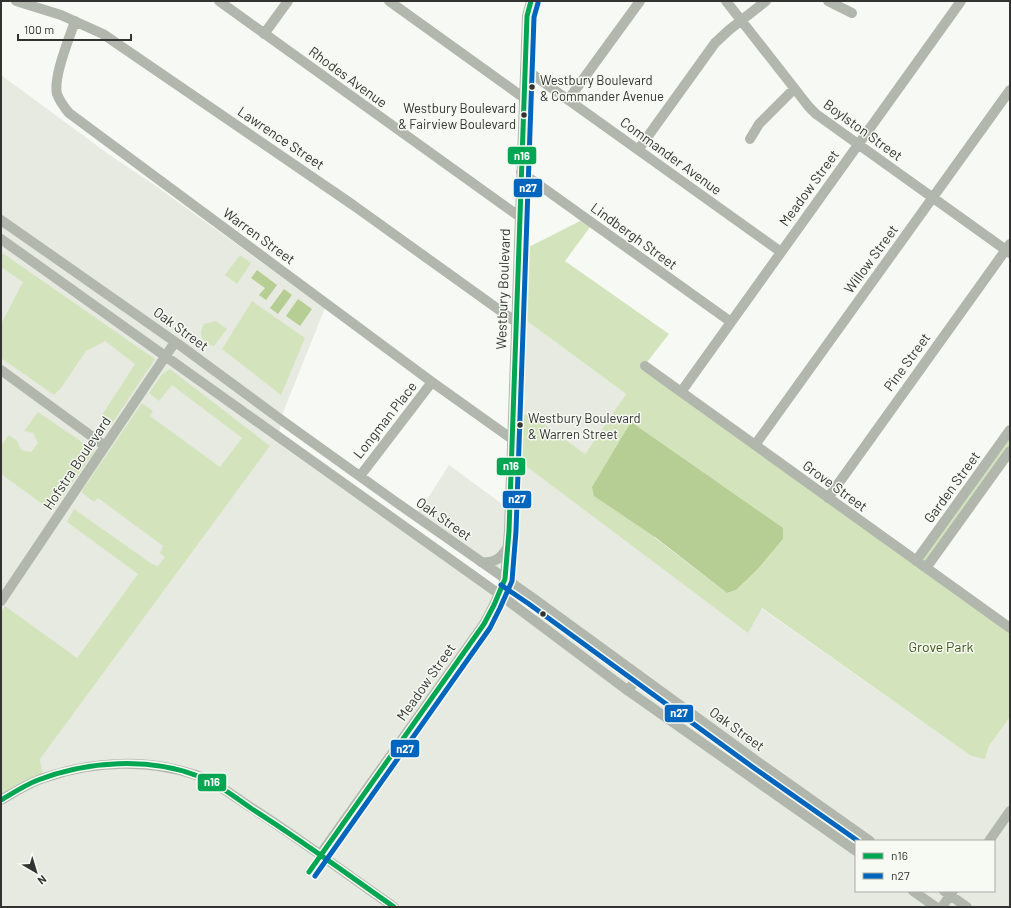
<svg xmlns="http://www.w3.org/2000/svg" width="1011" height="908" viewBox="0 0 1011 908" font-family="Barlow,sans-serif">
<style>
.built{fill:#e7eae1;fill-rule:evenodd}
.green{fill:#d3e4bd;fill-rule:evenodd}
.water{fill:#b6cd94}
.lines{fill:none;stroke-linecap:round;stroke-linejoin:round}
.minor{stroke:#b2b7ad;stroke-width:10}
.bus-1-casing{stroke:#f7faf3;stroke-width:8}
.bus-2-casing{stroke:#f7faf3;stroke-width:8}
.bus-1{stroke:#00a651;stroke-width:5}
.bus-2{stroke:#0065bd;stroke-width:5}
.bus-dot{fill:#333432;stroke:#f7faf3;stroke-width:1.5}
.labels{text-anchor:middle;stroke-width:3;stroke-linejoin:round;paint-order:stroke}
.bus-label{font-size:13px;fill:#333432;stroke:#f7faf3;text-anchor:start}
.street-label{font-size:14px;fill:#333432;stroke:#f7faf3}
.park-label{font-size:14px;fill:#40551d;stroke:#f7faf3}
.line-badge{stroke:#f7faf3;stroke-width:1.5}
.badge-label{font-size:11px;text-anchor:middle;font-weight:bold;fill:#fff}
</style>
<rect width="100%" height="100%" fill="#f7f9f4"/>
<path class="built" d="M 1,75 L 107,153 L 153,184 L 325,308 L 284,410 L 279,434 L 533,618 L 542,607 L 414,515 L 430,495 L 449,465 L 509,509 L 516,313 L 626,394 L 560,491 L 748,632 L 761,608 L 971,756 L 985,758 L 989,746 L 1010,717 L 1010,907 L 1,907 ZM 856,841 L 994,841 L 994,891 L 856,891 Z"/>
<path class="green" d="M 586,218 L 593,223 L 565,261 L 669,334 L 644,366 L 1010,629 L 1010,717 L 989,746 L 985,759 L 971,756 L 762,608 L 748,633 L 522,463 L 523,415 L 530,414 L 585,454 L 626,394 L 516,313 L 519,252 ZM 654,537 L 783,539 L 757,570 L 736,590 L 727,593 Z
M 1,252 L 155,359 L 111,425 L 100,418 L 135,364 L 105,341 L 86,351 L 61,388 L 54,395 L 1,358 L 1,324 L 23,282 L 1,267 Z
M 240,255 L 251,263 L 237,284 L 225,275 Z
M 252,301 L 305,338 L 281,395 L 222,349 Z
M 216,321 L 227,329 L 214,346 C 203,343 197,335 204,324 Z
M 170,369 L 270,446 L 40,759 L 43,779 L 1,800 L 1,612 L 5,606 L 77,658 L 138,574 L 67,522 L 74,509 L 152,564 L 158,566 L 165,557 L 160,553 L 163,546 L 98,498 L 94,502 L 81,492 L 142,403 L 153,411 L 150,416 L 220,467 L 242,438 L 172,385 L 159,401 L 149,393 L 163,373 Z
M 38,412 L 95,451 L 52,511 L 1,474 L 1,446 L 9,435 L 17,441 L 21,450 L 31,452 L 38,443 L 33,433 L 24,431 Z
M 1010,431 L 1010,448 L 926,566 L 917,560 Z"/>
<path class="water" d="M 257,270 L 277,285 L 266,300 L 259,295 L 265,288 L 251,278 Z
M 284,289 L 292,295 L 278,314 L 270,308 Z
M 298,299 L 312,309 L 300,326 L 286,316 Z
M 631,422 L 783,528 L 783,539 L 757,570 L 736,590 L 727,593 L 655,537 L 594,496 L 592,487 Z"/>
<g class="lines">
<path class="minor" d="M 16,1 L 61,15 L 103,34 L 353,205 L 516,322
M 219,1 L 520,217
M 389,1 L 524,98
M 726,1 L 809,107 L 816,114 L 1010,253
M 828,1 L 852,13
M 75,21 C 69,39 53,77 57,94 C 60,102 64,107 69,113 L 432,382 L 512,439
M 264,34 L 288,1
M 525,69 L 781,252
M 568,100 L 640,1
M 750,139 L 759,124 L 794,89
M 638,150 L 715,43 L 729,30 L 766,1
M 521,172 L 731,322
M 1,220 L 181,346 L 280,419 L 393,500 L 533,598 L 758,762 L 870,841
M 1,239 L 499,594 L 627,690 L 856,851
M 645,366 L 1010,628
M 1,370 L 105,446
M 681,392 L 961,1
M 755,445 L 1010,90
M 360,476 L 432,382
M 828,498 L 1010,244
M 916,561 L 1010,430
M 481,562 C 494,564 501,558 507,548
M 926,568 L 1010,451
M 1,601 L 175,342
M 628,691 L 639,675
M 1,800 C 16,791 32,781 50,776 C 96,761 149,759 196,775 C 216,782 232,795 250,807 C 299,838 346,874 394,907
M 989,841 L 1010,811
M 320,855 L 484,624 L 494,605 L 505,579 L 509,531 L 527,16 L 531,1
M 913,891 L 936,907
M 944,891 L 967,907
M 942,907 L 953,891"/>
<g class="bus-1-casing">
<path id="bus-1" d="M 1,800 C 13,793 25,785 38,780 C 87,761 149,757 198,776 C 218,784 235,797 252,809 C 301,840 347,874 394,907
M 309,872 L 484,624 L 494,605 L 505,579 L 509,531 L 527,16 L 531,1"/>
</g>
<g class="bus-2-casing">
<path id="bus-2" d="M 501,585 L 529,604 L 754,768 L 858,841
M 315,876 L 490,628 L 500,608 L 512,581 L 516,531 L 534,17 L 538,3"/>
</g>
<use href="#bus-1" class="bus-1"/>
<use href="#bus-2" class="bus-2"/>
</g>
<g class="bus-dot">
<circle cx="532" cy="87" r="3.5"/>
<circle cx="524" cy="115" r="3.5"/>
<circle cx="520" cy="425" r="3.5"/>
<circle cx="543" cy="614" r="3.5"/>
</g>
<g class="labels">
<g class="bus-label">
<text x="540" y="85">Westbury Boulevard<tspan x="540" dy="16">&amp; Commander Avenue</tspan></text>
<text x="516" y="113" text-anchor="end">Westbury Boulevard<tspan x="516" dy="16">&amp; Fairview Boulevard</tspan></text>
<text x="528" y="423">Westbury Boulevard<tspan x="528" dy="16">&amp; Warren Street</tspan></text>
</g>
<g class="street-label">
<text transform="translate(348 77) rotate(36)" y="5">Rhodes Avenue</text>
<text transform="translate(863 130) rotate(36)" y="5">Boylston Street</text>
<text transform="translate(281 138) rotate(34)" y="5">Lawrence Street</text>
<text transform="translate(671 156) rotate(36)" y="5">Commander Avenue</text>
<text transform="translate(809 188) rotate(-54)" y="5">Meadow Street</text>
<text transform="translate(259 236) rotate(36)" y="5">Warren Street</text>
<text transform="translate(634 236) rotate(36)" y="5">Lindbergh Street</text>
<text transform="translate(871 259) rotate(-54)" y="5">Willow Street</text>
<text transform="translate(503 289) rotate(-88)" y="5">Westbury Boulevard</text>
<text transform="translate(181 329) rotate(36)" y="5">Oak Street</text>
<text transform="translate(907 362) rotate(-54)" y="5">Pine Street</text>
<text transform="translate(385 420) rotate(-52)" y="5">Longman Place</text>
<text transform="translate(77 463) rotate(-56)" y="5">Hofstra Boulevard</text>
<text transform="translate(835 486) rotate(36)" y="5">Grove Street</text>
<text transform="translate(952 487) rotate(-54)" y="5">Garden Street</text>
<text transform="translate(444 519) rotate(35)" y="5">Oak Street</text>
<text transform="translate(426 682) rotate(-55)" y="5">Meadow Street</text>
<text transform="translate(737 729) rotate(36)" y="5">Oak Street</text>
</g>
<g class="park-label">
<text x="941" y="652">Grove Park</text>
</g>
</g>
<g class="line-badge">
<rect x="507" y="146" width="30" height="19" rx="4" fill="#00a651"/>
<rect x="513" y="178" width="30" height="20" rx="4" fill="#0065bd"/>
<rect x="496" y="457" width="30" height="19" rx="4" fill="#00a651"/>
<rect x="502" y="490" width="30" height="19" rx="4" fill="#0065bd"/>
<rect x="664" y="704" width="30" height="19" rx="4" fill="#0065bd"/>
<rect x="390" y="739" width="30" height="19" rx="4" fill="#0065bd"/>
<rect x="197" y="773" width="30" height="19" rx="4" fill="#00a651"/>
</g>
<g class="badge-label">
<text x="522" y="160">n16</text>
<text x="528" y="192">n27</text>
<text x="511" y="470">n16</text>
<text x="517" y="503">n27</text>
<text x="679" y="717">n27</text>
<text x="405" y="753">n27</text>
<text x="212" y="786">n16</text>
</g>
<rect width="1011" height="908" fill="none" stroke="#333432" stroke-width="4"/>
<rect x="855" y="840" width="140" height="52" fill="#f7faf3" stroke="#a9aba6"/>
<rect x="863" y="853" width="20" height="6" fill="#00a651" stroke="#a9aba6"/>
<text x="891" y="860" font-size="12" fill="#333432">n16</text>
<rect x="863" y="873" width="20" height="6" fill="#0065bd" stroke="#a9aba6"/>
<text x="891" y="880" font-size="12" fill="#333432">n27</text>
<g transform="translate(36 872) rotate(142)" stroke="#f7faf3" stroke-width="3" paint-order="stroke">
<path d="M0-3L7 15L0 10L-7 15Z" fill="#333432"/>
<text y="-6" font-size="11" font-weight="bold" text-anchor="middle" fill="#333432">N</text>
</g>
<path d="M18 34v6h113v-6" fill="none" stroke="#333432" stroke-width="2"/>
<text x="24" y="34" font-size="12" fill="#333432" stroke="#f7faf3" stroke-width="3" paint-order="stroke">100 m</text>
</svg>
